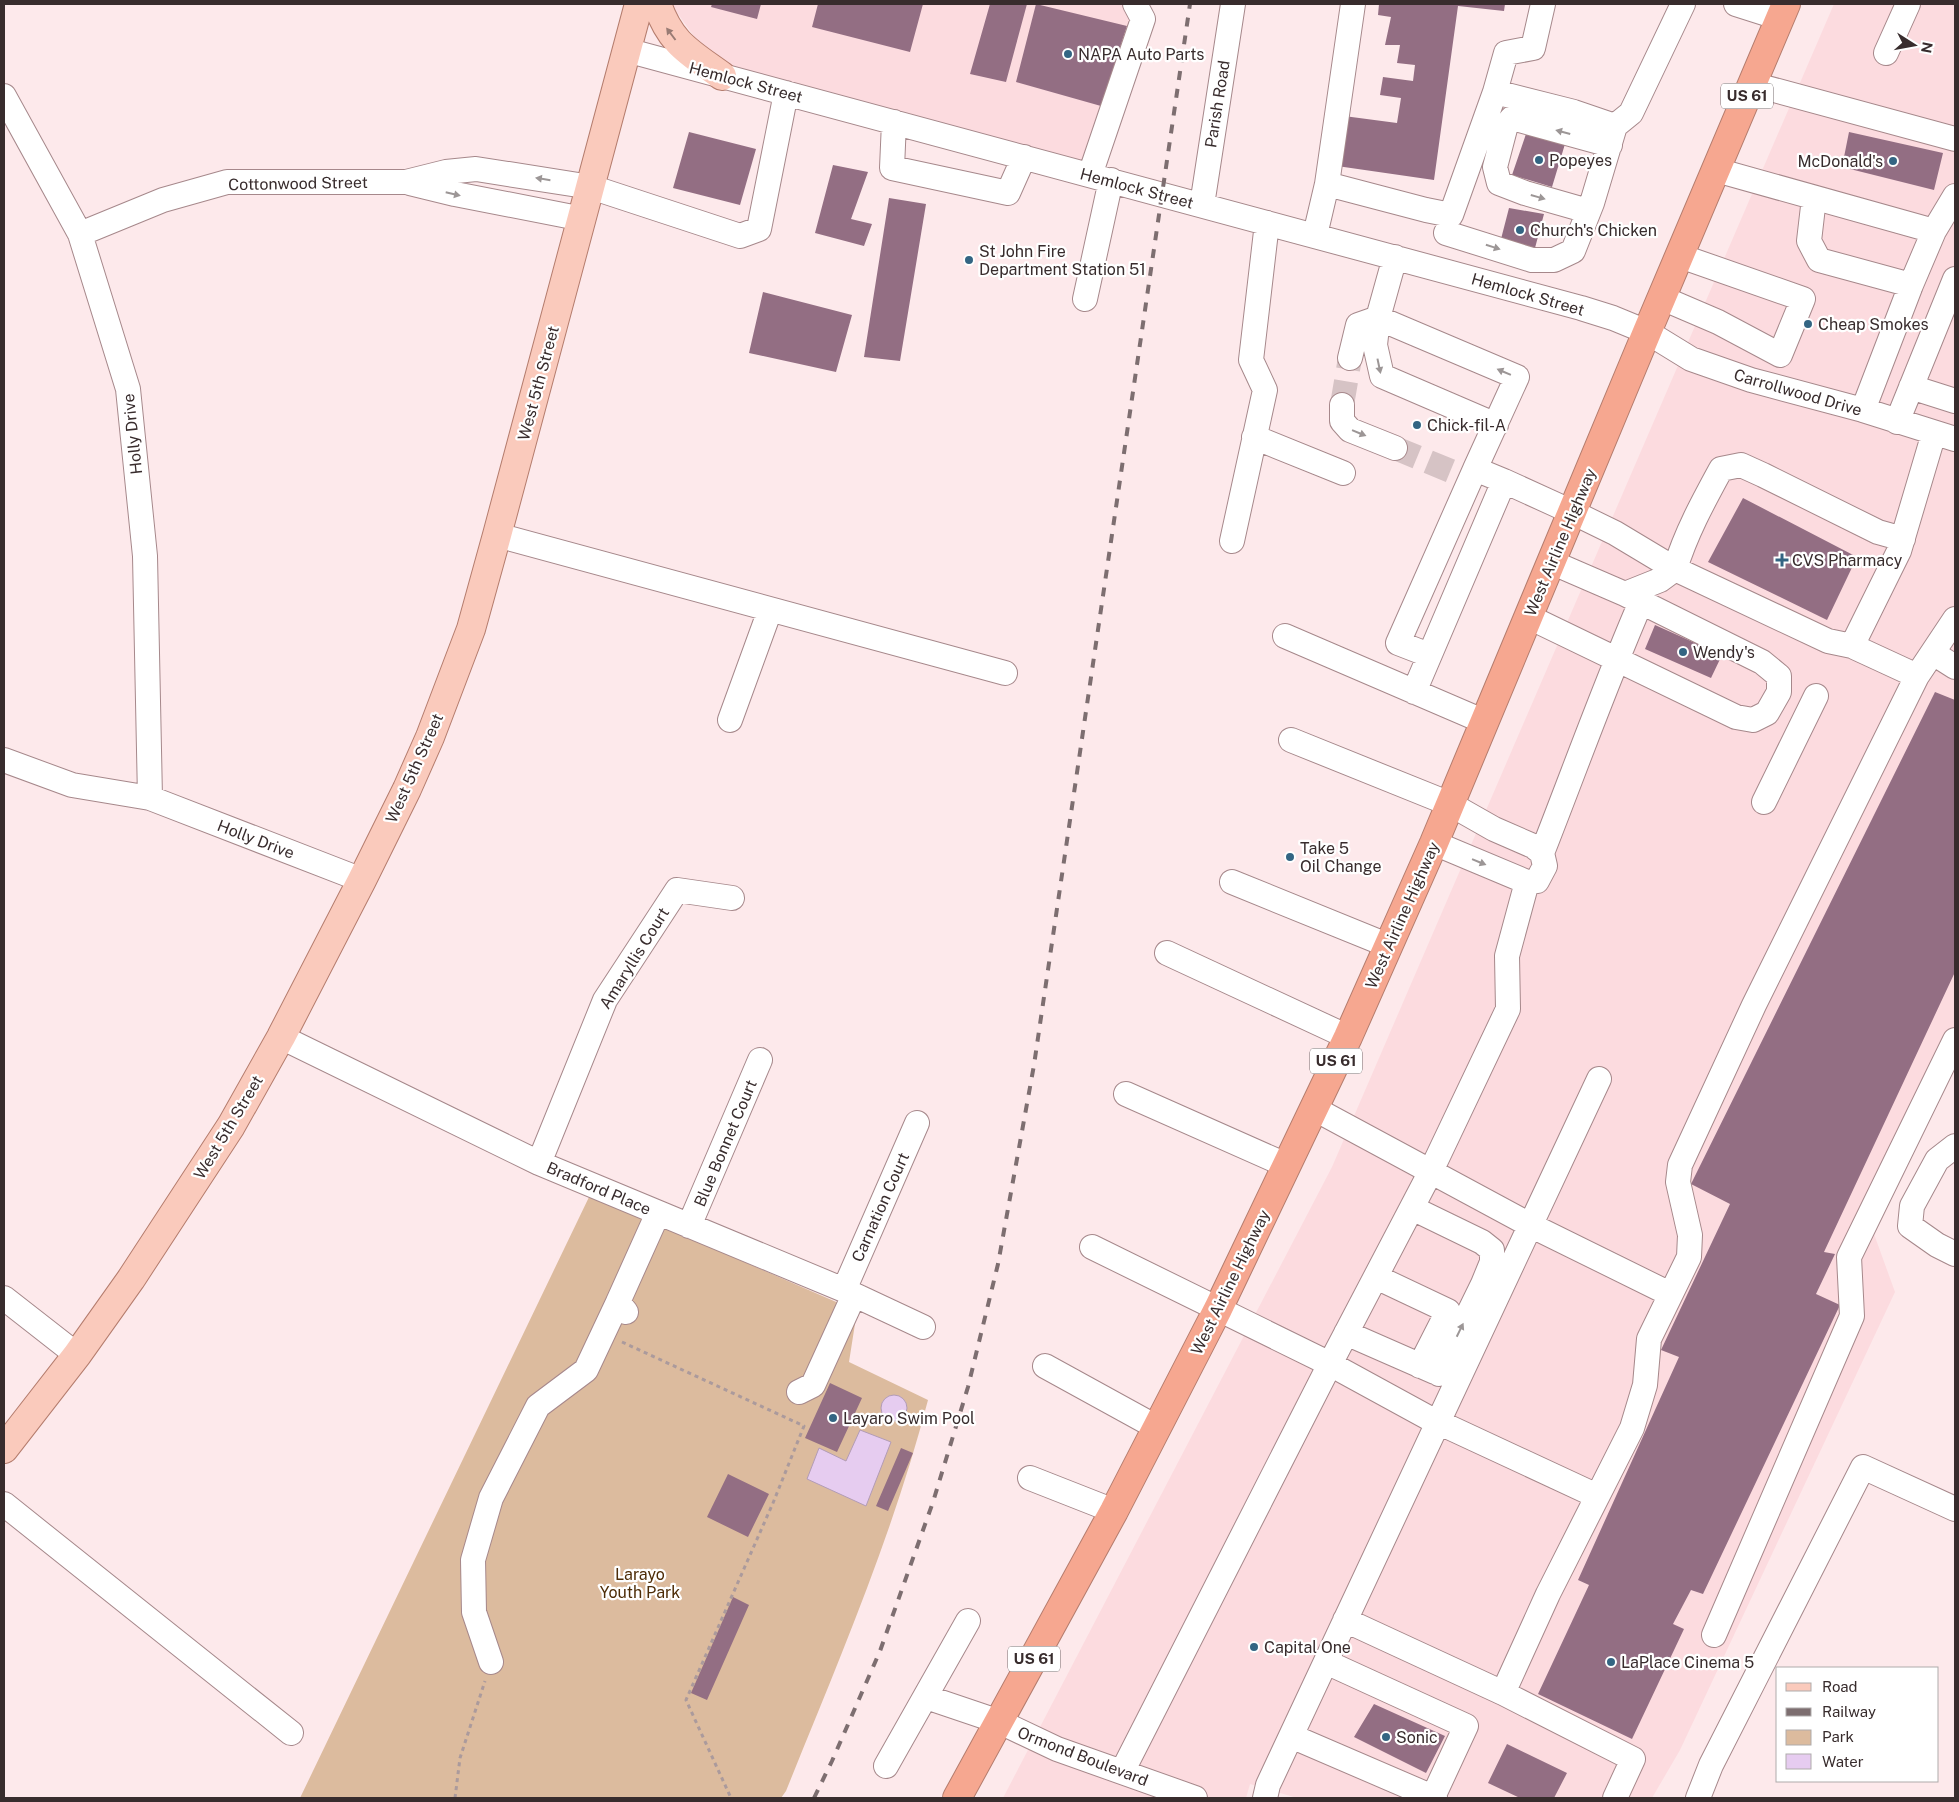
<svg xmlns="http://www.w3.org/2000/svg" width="1959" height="1802" viewBox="0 0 1959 1802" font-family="'Public Sans',sans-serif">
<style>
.built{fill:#fcdbdf}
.green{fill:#dcbb9e}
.water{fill:#e6ccf0;stroke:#b29cb6}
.building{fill:#936e83}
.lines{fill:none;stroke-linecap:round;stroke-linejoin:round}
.minor-tunnel{stroke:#d6c3c5;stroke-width:24;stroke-dasharray:24 12;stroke-linecap:butt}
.minor-casing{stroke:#a6888b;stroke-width:26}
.major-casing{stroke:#b47c6d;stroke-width:30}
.highway-casing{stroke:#b47c6d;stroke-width:30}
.path{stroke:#ab9a9c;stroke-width:3;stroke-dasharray:4 4;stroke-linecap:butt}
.minor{stroke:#fff;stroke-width:24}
.major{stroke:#facabc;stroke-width:28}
.highway{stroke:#f6a790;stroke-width:28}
.rail{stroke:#7d6e70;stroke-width:4;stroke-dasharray:9 9;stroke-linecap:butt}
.oneway{fill:#997b74}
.oneway2{fill:#9c9696}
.poi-dot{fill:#336583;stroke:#fff;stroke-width:2}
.labels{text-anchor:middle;stroke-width:4.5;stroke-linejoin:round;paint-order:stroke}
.shield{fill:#fff;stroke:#746b6c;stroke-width:1}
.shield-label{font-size:15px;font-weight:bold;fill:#382c2d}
.poi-label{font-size:16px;fill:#382c2d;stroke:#fff;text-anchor:start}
.street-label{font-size:16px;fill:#382c2d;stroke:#fff}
.park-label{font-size:16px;fill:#4d2c07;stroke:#fff}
</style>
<rect width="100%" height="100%" fill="#fde9eb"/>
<path class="built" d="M 671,4 L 1135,4 L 1090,175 L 722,76 Z
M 1834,4 L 1955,4 L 1955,1058 L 1874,1234 L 1895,1292 L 1680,1750 L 1652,1798 L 1297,1798 L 1250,1784 L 1246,1798 L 1003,1798 L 1332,1167 Z"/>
<path class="green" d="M 590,1195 L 857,1311 L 849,1362 L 928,1400 C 893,1535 838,1662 786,1791 L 781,1798 L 300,1798 Z"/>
<path class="water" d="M881 1408a13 13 0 1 1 26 0a13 13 0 1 1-26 0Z
M 860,1430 L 891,1442 L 866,1506 L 807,1479 L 819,1448 L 846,1461 Z"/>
<path class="building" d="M 712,4 L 761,4 L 757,19 L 711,7 Z
M 818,4 L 923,4 L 910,52 L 812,27 Z
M 990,4 L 1027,4 L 1006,82 L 970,74 Z
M 1036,4 L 1127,26 L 1101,106 L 1016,82 Z
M 1379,4 L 1505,4 L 1504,11 L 1458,6 L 1434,180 L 1337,166 L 1344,116 L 1397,123 L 1401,98 L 1380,95 L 1383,77 L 1413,81 L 1415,65 L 1397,63 L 1400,45 L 1385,45 L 1391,17 L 1378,15 Z
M 1527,131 L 1565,144 L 1552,187 L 1512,175 Z
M 689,132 L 756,149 L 740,205 L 673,188 Z
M 1849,132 L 1943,153 L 1934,190 L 1842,167 Z
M 833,165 L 868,172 L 851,219 L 872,224 L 864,246 L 815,233 Z
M 889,198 L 926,204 L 900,361 L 864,357 Z
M 1509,208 L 1544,214 L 1535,248 L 1501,239 Z
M 763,292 L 852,315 L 836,372 L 749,353 Z
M 1743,498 L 1857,557 L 1827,620 L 1708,562 Z
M 1655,625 L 1722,655 L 1711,678 L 1645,649 Z
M 1935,692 L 1955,700 L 1955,972 L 1824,1252 L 1835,1254 L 1816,1294 L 1840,1305 L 1703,1594 L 1691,1590 L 1673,1624 L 1684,1629 L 1632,1739 L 1538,1694 L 1589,1585 L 1578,1580 L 1679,1357 L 1661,1350 L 1730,1204 L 1691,1184 Z
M 830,1383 L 862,1398 L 837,1452 L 805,1438 Z
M 901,1448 L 913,1453 L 888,1511 L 876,1506 Z
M 728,1474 L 769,1494 L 748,1537 L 707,1517 Z
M 733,1597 L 749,1605 L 707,1700 L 691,1693 Z
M 1374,1704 L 1445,1736 L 1426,1773 L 1354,1737 Z
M 1507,1744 L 1567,1773 L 1554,1798 L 1520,1798 L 1488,1783 Z"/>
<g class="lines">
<path class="minor-tunnel" d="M 1342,405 L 1350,358
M 1395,448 L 1453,472"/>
<g class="minor-casing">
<path id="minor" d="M 1736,4 L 1780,18
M 626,50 L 1581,308 L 1613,318 L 1647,332 L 1691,359 L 1751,380 L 1863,410 L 1955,439
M 1886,53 L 1908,4
M 1752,84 L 1955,139
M 1495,92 L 1506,53 L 1533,48 L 1543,4
M 4,96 L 80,234 L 128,389 L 145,556 L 150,798
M 894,122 L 892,168 L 1008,193 L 1024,157
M 1716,170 L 1934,231
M 1090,175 L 1143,19 L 1135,4
M 410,183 L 455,194 L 583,219
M 1327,184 L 1426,210 L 1451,215 L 1495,92 L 1574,112 L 1615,126 L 1631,113 L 1683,4
M 1814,198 L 1809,241 L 1819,260 L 1911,285
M 1202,205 L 1233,4
M 1588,211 L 1525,193 L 1499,183 L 1495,167 L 1506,125 L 1512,118 L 1610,145
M 1446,233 L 1532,260 L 1554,260 L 1573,251 L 1592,203 L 1615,126
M 80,234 L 163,200 L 227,182 L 406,182 L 446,172 L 476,169 L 591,187 L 740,236 L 759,229 L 786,93
M 1315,235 L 1327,184 L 1353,4
M 1395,257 L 1378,318 L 1375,345 L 1382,376 L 1496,425
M 1662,298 L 1718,322 L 1780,355 L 1803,299 L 1680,256
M 1085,299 L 1111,180
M 1350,358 L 1358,325 L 1378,318 L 1517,377 L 1475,469 L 1504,481
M 1911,387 L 1955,401
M 1342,405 L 1342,421 L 1350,430 L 1395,448
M 1863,410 L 1911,285 L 1934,231 L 1955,196
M 1897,422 L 1955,279
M 1254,437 L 1343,473
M 497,535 L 1005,673
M 1903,539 L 1878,532 L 1763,475 L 1741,465 L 1721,469 C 1703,502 1686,533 1675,569 L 1828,641 L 1852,646 L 1917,676
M 1232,541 L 1265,390 L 1251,360 L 1267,223
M 1625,594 L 1660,580 L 1675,569
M 1529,617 L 1736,717 L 1753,720 L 1767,713 L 1779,692 L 1779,676 L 1762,662 L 1625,594 L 1551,562
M 1285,636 L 1485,722
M 1852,646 L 1899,551 L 1934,433
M 1933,653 L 1955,667
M 1429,655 L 1398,643 L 1475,469
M 1414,692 L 1504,481 L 1572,512 L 1615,533 L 1675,569
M 730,720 L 770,610
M 1291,740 L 1450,804 L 1494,829 L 1533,846 L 1542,853 L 1545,866 L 1537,881 L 1527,882 L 1434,843
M 4,760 L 72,785 L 150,798 L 362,880
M 1764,802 L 1816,696
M 1542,853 C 1575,769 1605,685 1641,602
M 1232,882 L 1387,945
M 1167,953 L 1348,1037
M 281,1037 L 539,1163 L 844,1290 L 923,1327
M 1126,1094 L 1286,1165
M 1313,1108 L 1530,1225 L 1670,1294
M 1955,1146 L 1937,1160 L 1912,1206 L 1910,1226 L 1937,1245 L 1955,1254
M 539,1163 L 605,1000 L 677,890 L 732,898
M 1412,1208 L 1482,1242 L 1492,1250 L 1492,1262 L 1483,1284 L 1439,1374
M 689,1226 L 760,1060
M 1092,1247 L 1330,1364 L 1427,1417 L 1597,1496
M 1376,1277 L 1448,1311 L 1420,1366
M 844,1290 L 917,1123
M 4,1298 L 77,1355
M 626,1312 L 618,1302 L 658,1213
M 1346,1333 L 1435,1372
M 1045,1366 L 1156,1427
M 799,1392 L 813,1385 L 854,1295
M 1030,1478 L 1114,1511
M 4,1504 L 291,1733
M 1345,1620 L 1503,1693
M 1714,1635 L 1852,1316 L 1849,1257 L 1955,1040
M 491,1662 L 474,1612 L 473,1560 L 491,1498 L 538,1406 L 586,1370 L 618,1302
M 1326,1662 L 1466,1726 L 1433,1797
M 926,1697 L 1000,1722 L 1057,1749 L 1195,1798
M 1291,1736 L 1435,1798
M 886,1766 L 968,1621
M 1122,1772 L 1330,1364 L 1431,1171 L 1508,1009 L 1507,956 L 1527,882
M 1265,1798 L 1268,1785 L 1599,1079
M 1615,1798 L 1633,1759 L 1503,1693 L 1548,1594 L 1632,1428 L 1645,1385 L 1649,1339 L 1689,1257 L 1690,1235 L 1678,1182 L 1680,1165 L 1754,1005 L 1917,676 L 1955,619
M 1698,1798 L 1711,1765 L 1863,1467 L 1955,1509"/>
</g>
<g class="major-casing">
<path id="major" d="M 657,4 C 671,44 689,52 722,76
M 4,1449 L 77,1355 L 131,1279 L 231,1126 L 281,1037 L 362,880 L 407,789 L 430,737 L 471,629 L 497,535 L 639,4"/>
</g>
<g class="highway-casing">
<path id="highway" d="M 957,1798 L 1114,1511 L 1218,1309 L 1348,1037 L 1434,843 L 1647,332 L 1786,4"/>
</g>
<path class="path" d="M 622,1342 L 804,1426 L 773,1503 L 686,1700 L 731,1798
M 455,1798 L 460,1758 L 485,1681"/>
<use href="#minor" class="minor"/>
<use href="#major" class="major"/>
<use href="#highway" class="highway"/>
<path class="rail" d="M 814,1798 L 832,1761 L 880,1651 L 933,1502 L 968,1387 L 998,1264 L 1034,1065 L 1190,4"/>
</g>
<defs><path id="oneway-solid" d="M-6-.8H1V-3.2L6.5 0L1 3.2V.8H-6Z" transform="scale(1.25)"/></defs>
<use class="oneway" href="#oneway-solid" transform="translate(671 34) rotate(-127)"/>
<g class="oneway2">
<use href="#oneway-solid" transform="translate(1563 132) rotate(-165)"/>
<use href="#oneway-solid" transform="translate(543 179) rotate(-171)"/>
<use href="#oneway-solid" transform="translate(453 194) rotate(13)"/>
<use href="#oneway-solid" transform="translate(1538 197) rotate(16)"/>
<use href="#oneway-solid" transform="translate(1493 247) rotate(18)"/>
<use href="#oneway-solid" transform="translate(1379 366) rotate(78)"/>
<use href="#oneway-solid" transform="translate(1504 372) rotate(-157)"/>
<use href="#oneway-solid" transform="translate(1359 433) rotate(22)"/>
<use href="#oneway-solid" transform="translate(1479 862) rotate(22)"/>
<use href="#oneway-solid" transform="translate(1460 1330) rotate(-64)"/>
</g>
<g class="poi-dot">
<circle cx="1068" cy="54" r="5"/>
<circle cx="1539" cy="160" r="5"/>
<circle cx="1893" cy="161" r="5"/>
<circle cx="1520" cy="230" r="5"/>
<circle cx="969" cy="260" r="5"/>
<circle cx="1808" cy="324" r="5"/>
<circle cx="1417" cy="425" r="5"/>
<path d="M1779.5 552.5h5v5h5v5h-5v5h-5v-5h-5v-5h5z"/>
<circle cx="1683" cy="652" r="5"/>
<circle cx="1290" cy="857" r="5"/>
<circle cx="833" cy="1418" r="5"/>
<circle cx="1254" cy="1647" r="5"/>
<circle cx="1611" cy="1662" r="5"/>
<circle cx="1386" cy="1737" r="5"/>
</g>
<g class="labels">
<g class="shield">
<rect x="1721" y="83.5" width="52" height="25" rx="4"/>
<rect x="1310" y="1048.5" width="52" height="25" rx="4"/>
<rect x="1008" y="1646.5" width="52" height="25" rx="4"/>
</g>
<g class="shield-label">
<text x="1747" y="101">US 61</text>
<text x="1336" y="1066">US 61</text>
<text x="1034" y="1664">US 61</text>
</g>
<g class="poi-label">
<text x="1078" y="60">NAPA Auto Parts</text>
<text x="1549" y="166">Popeyes</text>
<text x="1883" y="167" text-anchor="end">McDonald's</text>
<text x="1530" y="236">Church's Chicken</text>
<text x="979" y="257">St John Fire<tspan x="979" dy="18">Department Station 51</tspan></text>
<text x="1818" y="330">Cheap Smokes</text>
<text x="1427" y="431">Chick-fil-A</text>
<text x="1792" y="566">CVS Pharmacy</text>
<text x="1693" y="658">Wendy's</text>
<text x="1300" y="854">Take 5<tspan x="1300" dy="18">Oil Change</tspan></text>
<text x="843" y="1424">Layaro Swim Pool</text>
<text x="1264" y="1653">Capital One</text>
<text x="1621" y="1668">LaPlace Cinema 5</text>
<text x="1396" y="1743">Sonic</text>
</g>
<g class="street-label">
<text transform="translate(746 82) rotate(15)" y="6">Hemlock Street</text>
<text transform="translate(1217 104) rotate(-81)" y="6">Parish Road</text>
<text transform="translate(298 183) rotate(-1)" y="6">Cottonwood Street</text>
<text transform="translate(1137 188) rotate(15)" y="6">Hemlock Street</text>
<text transform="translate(1528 294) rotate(16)" y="6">Hemlock Street</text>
<text transform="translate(538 383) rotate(-75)" y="6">West 5th Street</text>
<text transform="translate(1798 392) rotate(16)" y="6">Carrollwood Drive</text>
<text transform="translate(132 434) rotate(-96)" y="6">Holly Drive</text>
<text transform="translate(1560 542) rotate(-67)" y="6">West Airline Highway</text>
<text transform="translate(414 768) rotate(-66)" y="6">West 5th Street</text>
<text transform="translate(256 839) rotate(21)" y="6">Holly Drive</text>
<text transform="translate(1402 915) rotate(-66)" y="6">West Airline Highway</text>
<text transform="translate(634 958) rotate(-58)" y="6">Amaryllis Court</text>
<text transform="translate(228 1127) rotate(-59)" y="6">West 5th Street</text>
<text transform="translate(725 1143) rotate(-67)" y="6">Blue Bonnet Court</text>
<text transform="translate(599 1188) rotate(23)" y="6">Bradford Place</text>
<text transform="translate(880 1207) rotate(-66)" y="6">Carnation Court</text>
<text transform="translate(1230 1282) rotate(-64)" y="6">West Airline Highway</text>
<text transform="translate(1083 1756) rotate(21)" y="6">Ormond Boulevard</text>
</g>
<g class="park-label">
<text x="640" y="1580">Larayo<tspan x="640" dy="18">Youth Park</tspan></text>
</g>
</g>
<rect width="1959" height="1802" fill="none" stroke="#382c2d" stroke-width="10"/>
<rect x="1776" y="1667" width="162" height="115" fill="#ffffff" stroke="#afabab"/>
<rect x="1786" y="1683" width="25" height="8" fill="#facabc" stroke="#afabab"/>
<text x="1822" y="1692" font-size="15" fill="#382c2d">Road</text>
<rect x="1786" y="1708" width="25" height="8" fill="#7d6e70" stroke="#afabab"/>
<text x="1822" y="1717" font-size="15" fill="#382c2d">Railway</text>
<rect x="1786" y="1730" width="25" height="15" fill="#dcbb9e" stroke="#afabab"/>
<text x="1822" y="1742" font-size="15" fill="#382c2d">Park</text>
<rect x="1786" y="1754" width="25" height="15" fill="#e6ccf0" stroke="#afabab"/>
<text x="1822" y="1767" font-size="15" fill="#382c2d">Water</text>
<g transform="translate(1914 45) rotate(101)" stroke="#ffffff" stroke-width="4" paint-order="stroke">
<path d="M0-4L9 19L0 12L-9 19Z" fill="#382c2d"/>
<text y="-8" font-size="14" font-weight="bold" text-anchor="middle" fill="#382c2d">N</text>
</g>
</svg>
